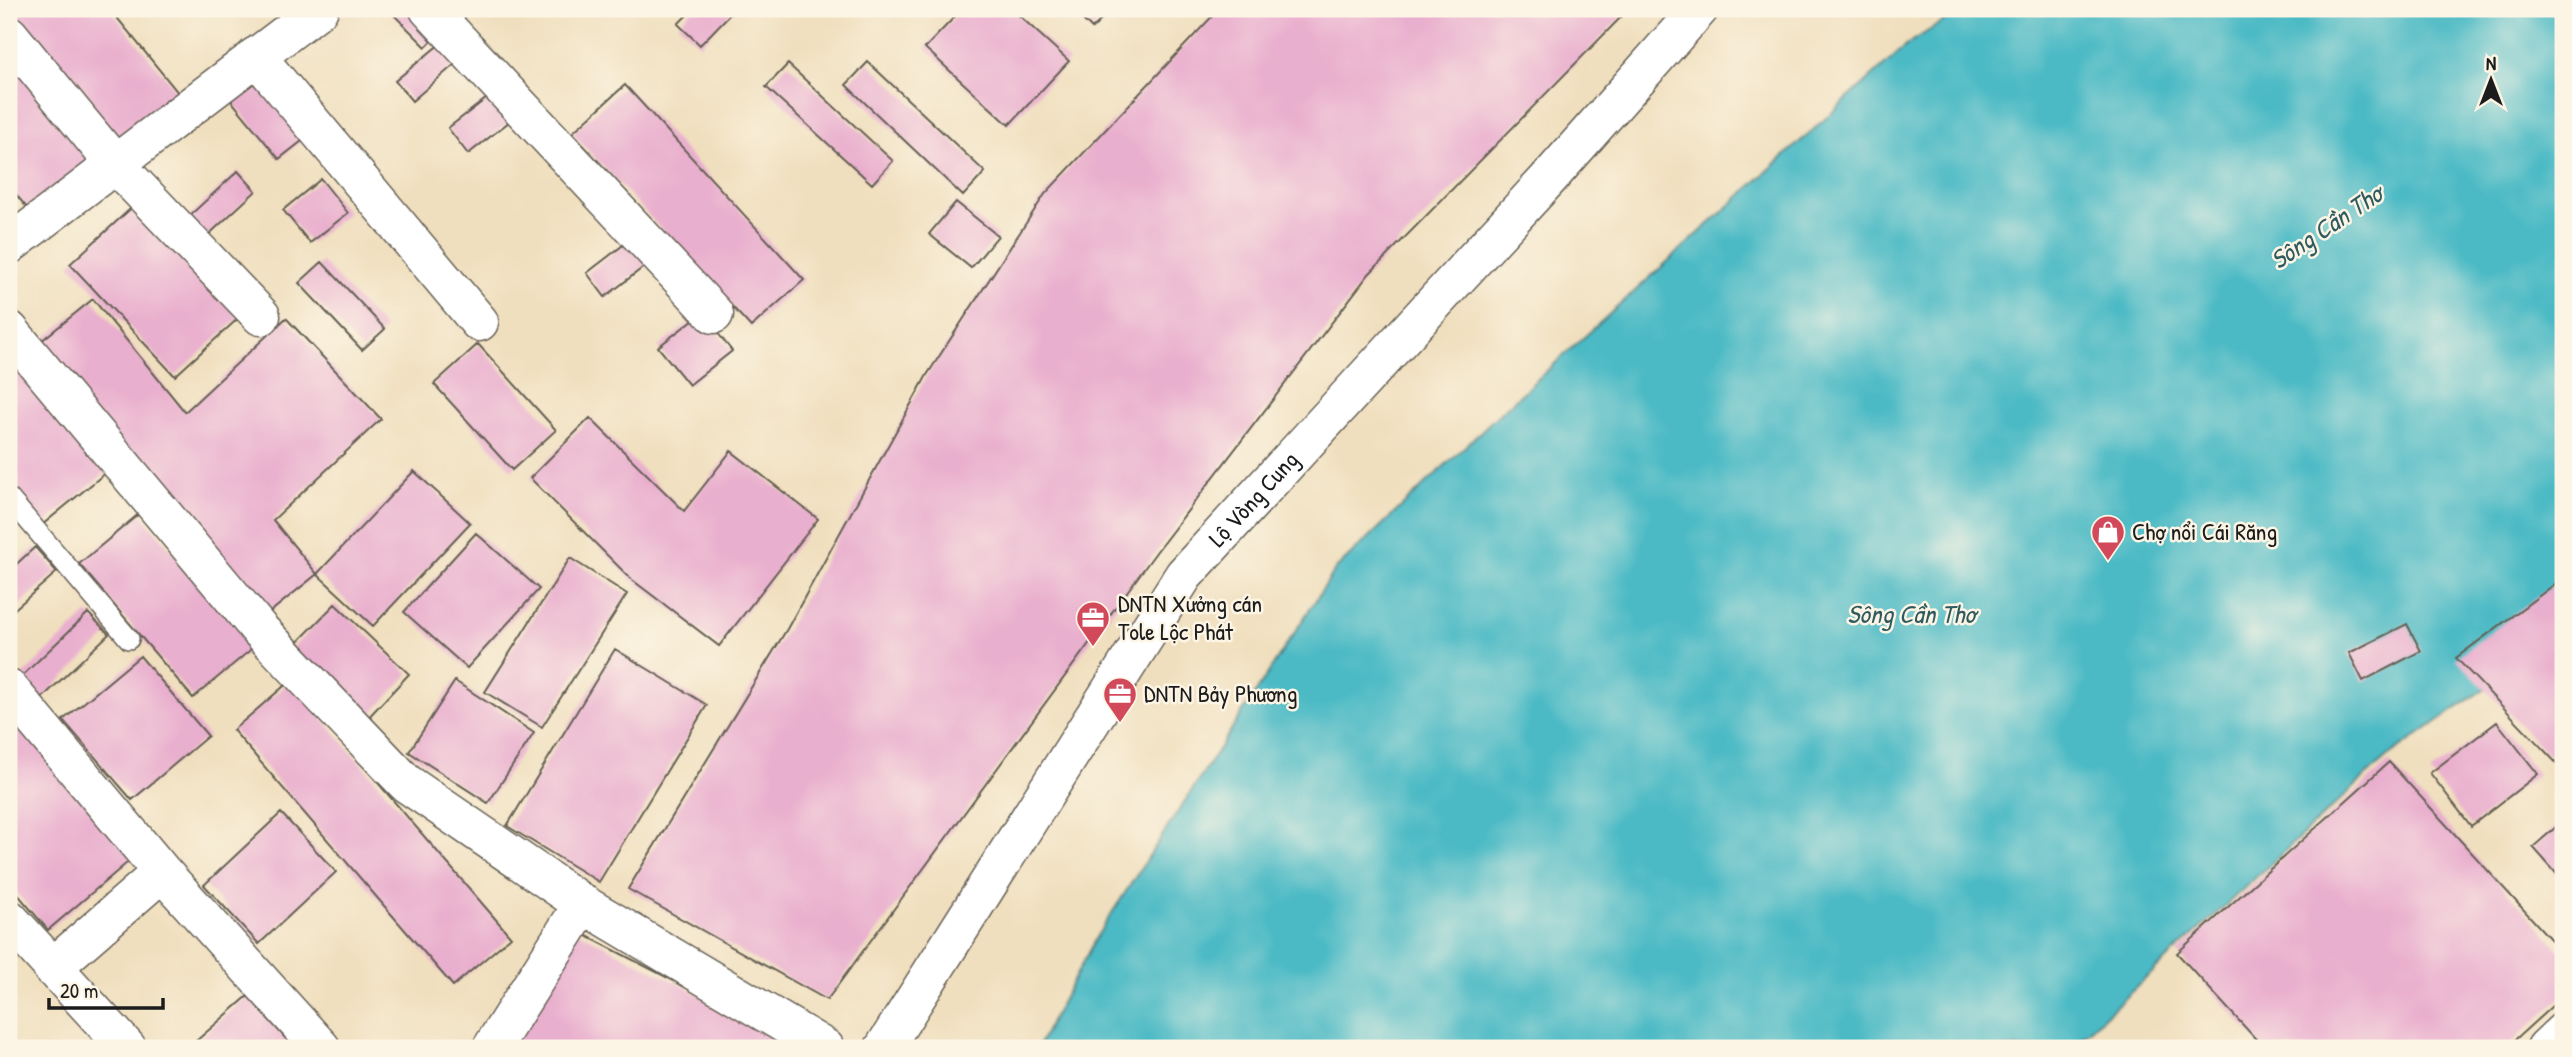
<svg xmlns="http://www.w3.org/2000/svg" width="2572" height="1057" viewBox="0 0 2572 1057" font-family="'Patrick Hand',sans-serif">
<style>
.water{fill:#4cbac5;stroke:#346b70;stroke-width:2}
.building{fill:#e9afce}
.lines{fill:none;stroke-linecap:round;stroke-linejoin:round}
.lane-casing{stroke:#666055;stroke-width:22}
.street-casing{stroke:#666055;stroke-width:41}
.secondary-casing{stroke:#666055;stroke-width:41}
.lane{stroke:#fff;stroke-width:19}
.street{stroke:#fff;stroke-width:38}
.secondary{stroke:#fff;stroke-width:38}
.labels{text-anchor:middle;stroke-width:5;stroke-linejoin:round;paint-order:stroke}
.street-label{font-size:24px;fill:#1c1c1c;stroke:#fcf5e5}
.poi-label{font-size:24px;fill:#1c1c1c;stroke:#fcf5e5;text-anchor:start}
.water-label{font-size:26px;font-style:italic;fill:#2f5b60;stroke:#fcf5e5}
</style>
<rect width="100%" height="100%" fill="#fcf5e5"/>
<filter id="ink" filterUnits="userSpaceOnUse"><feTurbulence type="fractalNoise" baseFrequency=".0143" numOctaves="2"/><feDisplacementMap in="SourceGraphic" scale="14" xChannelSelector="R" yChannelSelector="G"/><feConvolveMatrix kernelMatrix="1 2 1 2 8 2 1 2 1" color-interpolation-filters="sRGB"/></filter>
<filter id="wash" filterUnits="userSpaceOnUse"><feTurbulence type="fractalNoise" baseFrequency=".00686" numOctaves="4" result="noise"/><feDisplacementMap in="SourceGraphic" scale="28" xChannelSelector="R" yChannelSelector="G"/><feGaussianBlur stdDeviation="1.57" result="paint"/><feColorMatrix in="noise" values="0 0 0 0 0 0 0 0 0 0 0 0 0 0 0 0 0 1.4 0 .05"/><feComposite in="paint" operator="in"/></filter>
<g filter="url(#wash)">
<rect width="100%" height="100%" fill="#f0dfbe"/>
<path class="water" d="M 1963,9 L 2563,9 L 2563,633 L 2386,758 L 2070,1048 L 1037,1048 L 1097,936 L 1336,569 L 1498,415 L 1908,44 Z"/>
<g id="blocks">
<path class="building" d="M 9,9 L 110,9 L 184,100 L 113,158 L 9,31 Z
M 388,9 L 420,9 L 442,31 L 426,47 Z
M 693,9 L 735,9 L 700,45 L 678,24 Z
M 962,9 L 1012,9 L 1069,61 L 1009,125 L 925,48 Z
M 1072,9 L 1112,9 L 1092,29 Z
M 1219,9 L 1629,9 L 1369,274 L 1157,551 L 827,1000 L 628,889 L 787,629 L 927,375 L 1045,194 Z
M 446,39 L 462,58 L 412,101 L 395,81 Z
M 9,40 L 108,161 L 36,219 L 9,186 Z
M 868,62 L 985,172 L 963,196 L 846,85 Z
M 788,64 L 893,161 L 872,184 L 766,87 Z
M 257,76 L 307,137 L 279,159 L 229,98 Z
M 625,85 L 804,280 L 751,327 L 572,133 Z
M 495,92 L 514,118 L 468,154 L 448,128 Z
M 238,171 L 256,191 L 205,238 L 187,218 Z
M 321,179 L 348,213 L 310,243 L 283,210 Z
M 139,201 L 243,314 L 175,376 L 70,264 Z
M 956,202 L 998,236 L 971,268 L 929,234 Z
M 631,239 L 650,262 L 605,297 L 587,273 Z
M 322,262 L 385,329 L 362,350 L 299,283 Z
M 93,299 L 185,412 L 286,318 L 381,419 L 273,520 L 317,574 L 259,621 L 35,346 Z
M 702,313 L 732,351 L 689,385 L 658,347 Z
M 478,344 L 556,430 L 512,470 L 434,384 Z
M 9,347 L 109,470 L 42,525 L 9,485 Z
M 590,418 L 684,511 L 731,451 L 818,519 L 719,646 L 631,579 L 530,478 Z
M 414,471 L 470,523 L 373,626 L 317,574 Z
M 140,513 L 254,647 L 193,698 L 79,564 Z
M 476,533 L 539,589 L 467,668 L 404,612 Z
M 35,547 L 57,572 L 9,614 L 9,571 Z
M 570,558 L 627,594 L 542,727 L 485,692 Z
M 2563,578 L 2563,770 L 2456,658 Z
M 335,604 L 409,674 L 364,722 L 289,651 Z
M 88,613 L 109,634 L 42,698 L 22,676 Z
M 2407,624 L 2421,651 L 2363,681 L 2349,653 Z
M 615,649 L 707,705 L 599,882 L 507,826 Z
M 140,656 L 208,736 L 132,800 L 63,720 Z
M 290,681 L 511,937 L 453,986 L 233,730 Z
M 455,681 L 534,733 L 488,803 L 409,752 Z
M 9,712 L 134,857 L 48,930 L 9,884 Z
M 2497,722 L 2538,774 L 2471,826 L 2430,773 Z
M 2389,762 L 2563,953 L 2563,996 L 2506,1048 L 2264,1048 L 2177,953 Z
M 281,813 L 336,872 L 259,944 L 204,885 Z
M 2563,821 L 2563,881 L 2533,847 Z
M 577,931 L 800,1046 L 799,1048 L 502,1048 Z
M 248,996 L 294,1048 L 188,1048 Z"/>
</g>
</g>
<g filter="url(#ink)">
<use href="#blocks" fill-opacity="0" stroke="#666055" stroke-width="2"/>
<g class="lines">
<g class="lane-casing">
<path id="lane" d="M 9,498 L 129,639"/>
</g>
<g class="street-casing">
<path id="street" d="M 429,9 L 714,314
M 9,35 L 113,162 L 261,316
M 256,56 L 479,322
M 9,245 L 319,9
M 9,330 L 259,629 L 406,783 L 583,904 L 825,1048
M 9,689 L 162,872 L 321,1048
M 9,919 L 127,1048
M 52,968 L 162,872
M 492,1048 L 583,904
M 2546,1048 L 2563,1032"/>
</g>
<g class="secondary-casing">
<g id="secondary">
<path id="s1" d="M 884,1048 L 1184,575 L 1550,177 L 1699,9"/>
</g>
</g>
<use href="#lane" class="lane"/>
<use href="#street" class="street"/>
<use href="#secondary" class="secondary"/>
</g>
</g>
<defs>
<g id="shop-pin" transform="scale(1.75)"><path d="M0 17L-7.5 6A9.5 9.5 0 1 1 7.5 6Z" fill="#d1495b" stroke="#fcf5e5"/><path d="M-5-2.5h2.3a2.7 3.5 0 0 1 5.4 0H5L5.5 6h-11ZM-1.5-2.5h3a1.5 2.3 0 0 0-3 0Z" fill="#fff"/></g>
<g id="office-pin" transform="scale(1.75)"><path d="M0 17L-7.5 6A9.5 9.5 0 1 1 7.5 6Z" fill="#d1495b" stroke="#fcf5e5"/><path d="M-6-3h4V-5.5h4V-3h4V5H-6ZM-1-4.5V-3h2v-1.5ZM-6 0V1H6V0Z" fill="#fff"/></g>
</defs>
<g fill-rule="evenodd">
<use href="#shop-pin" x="2108" y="532"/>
<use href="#office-pin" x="1093" y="618"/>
<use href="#office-pin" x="1120" y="694"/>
</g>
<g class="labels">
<g class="street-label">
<text dy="8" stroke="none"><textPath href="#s1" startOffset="663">Lộ Vòng Cung</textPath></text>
</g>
<g class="poi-label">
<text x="2132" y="540">Chợ nổi Cái Răng</text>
<text x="1118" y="612">DNTN Xưởng cán<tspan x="1118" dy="28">Tole Lộc Phát</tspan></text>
<text x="1144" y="702">DNTN Bảy Phương</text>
</g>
<g class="water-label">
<text transform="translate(2326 227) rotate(-34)" y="9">Sông Cần Thơ</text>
<text x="1911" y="623">Sông Cần Thơ</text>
</g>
</g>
<rect width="2572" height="1057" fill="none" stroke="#fcf5e5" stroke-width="35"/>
<g transform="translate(2491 80)" stroke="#fcf5e5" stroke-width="5" paint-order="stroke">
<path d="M0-5L12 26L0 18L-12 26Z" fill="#1c1c1c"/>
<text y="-10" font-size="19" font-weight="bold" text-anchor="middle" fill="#1c1c1c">N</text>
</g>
<path d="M49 998v10h114v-10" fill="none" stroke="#1c1c1c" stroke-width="3.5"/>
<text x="60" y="998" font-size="21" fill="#1c1c1c" stroke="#fcf5e5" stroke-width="5" paint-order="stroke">20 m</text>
</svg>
